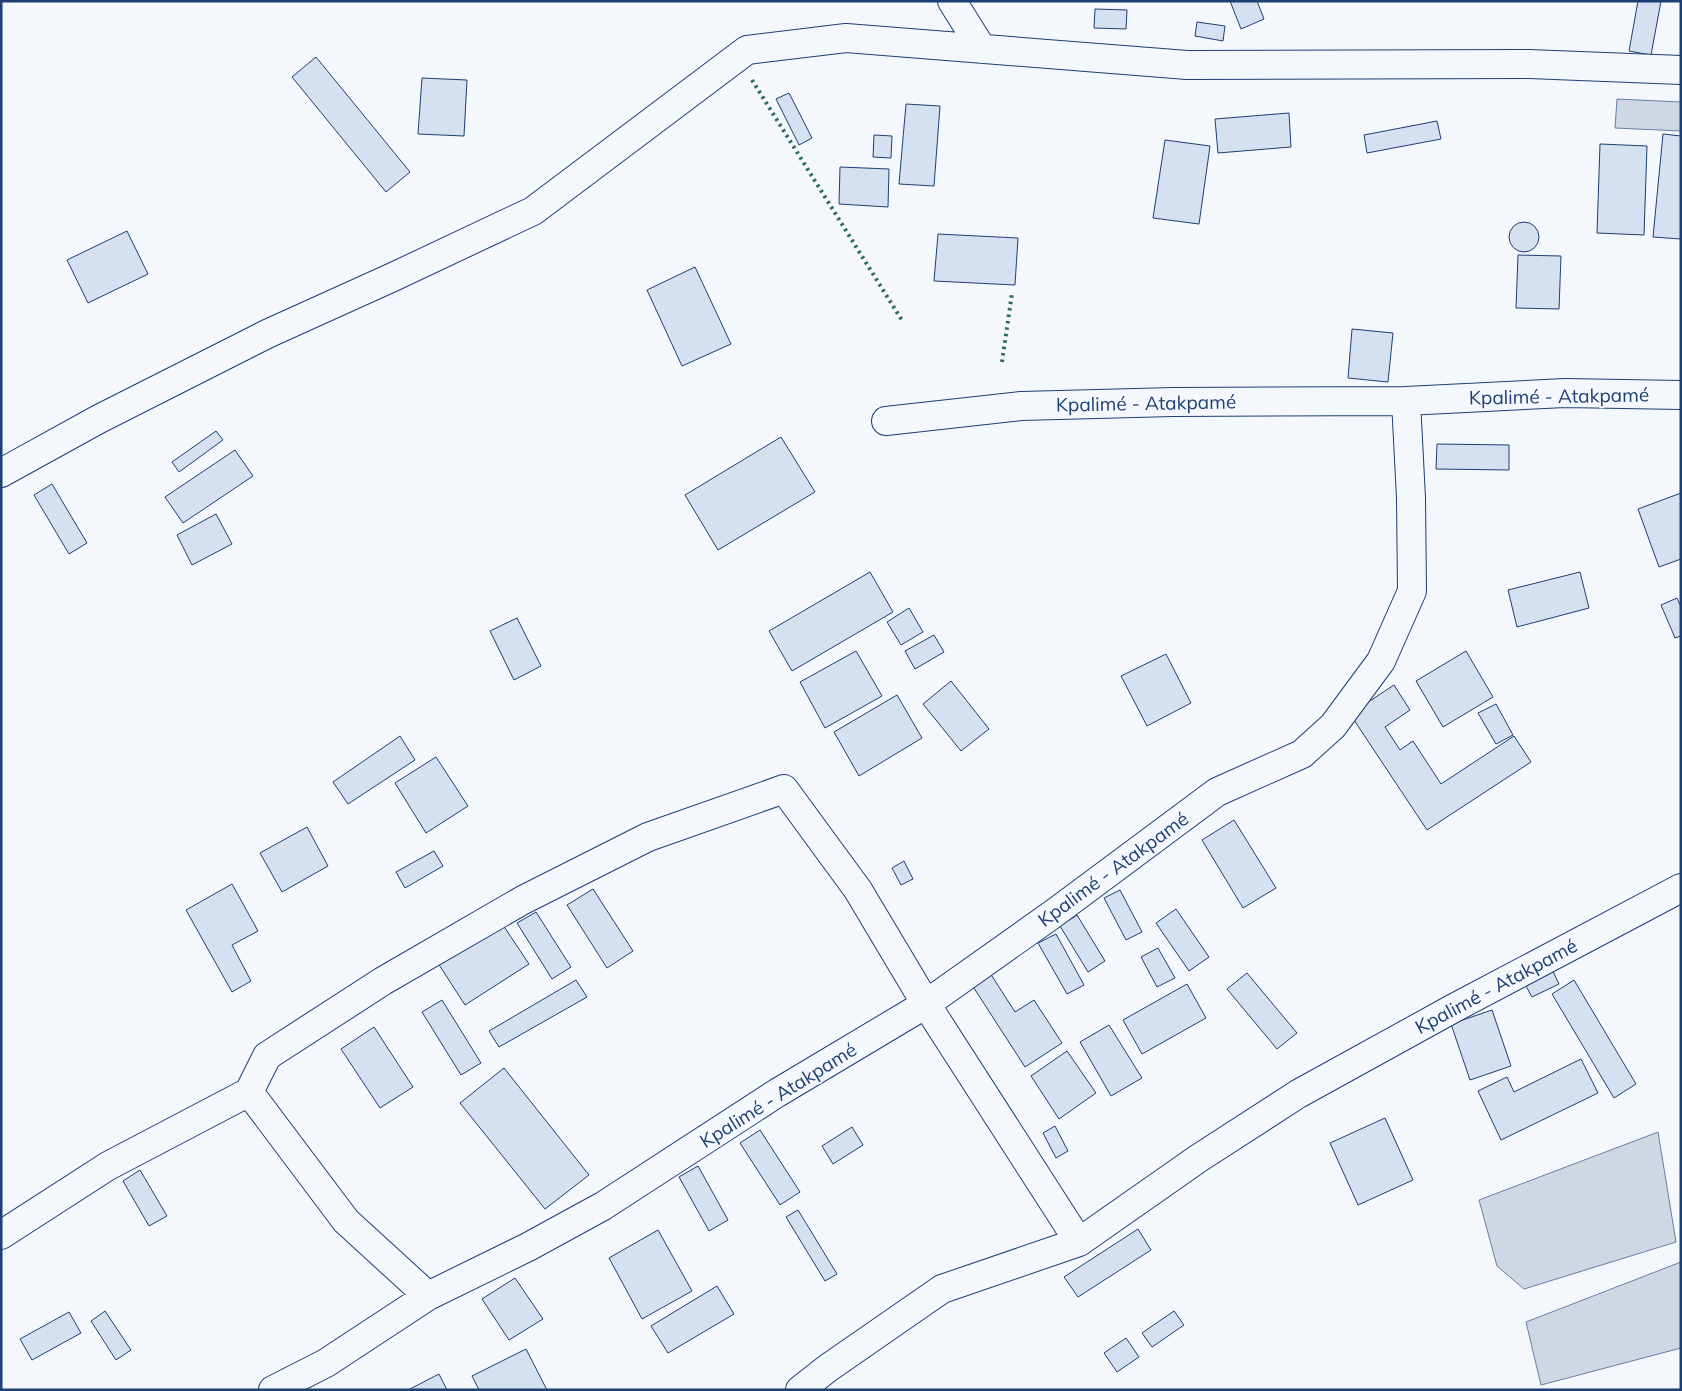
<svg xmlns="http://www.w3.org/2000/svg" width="1682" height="1391" viewBox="0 0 1682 1391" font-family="Mulish,sans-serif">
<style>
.water{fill:#cfd7e4;stroke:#687fa3}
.building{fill:#d5e0f0;stroke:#1d3f73}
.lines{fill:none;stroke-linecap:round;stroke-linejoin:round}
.minor-casing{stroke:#1d3f73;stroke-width:30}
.minor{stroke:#f4f7fb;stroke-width:28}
.hedge{stroke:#2c6c60;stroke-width:4;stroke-dasharray:2.5 4;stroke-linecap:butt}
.labels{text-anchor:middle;stroke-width:4;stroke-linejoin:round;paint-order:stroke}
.street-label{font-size:19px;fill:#1d3f73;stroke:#f4f7fb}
</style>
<rect width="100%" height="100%" fill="#f4f7fb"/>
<path class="water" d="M 1617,99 L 1681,102 L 1681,131 L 1615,128 Z
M 1658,1132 L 1676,1242 L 1524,1289 L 1497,1266 L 1479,1200 Z
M 1681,1262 L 1681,1348 L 1541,1385 L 1526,1322 Z"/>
<path class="building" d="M 1230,1 L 1257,1 L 1264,19 L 1241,29 Z
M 1638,1 L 1661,1 L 1651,55 L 1629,51 Z
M 1095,9 L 1127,10 L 1126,29 L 1094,28 Z
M 1197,22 L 1225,26 L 1223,41 L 1195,36 Z
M 316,57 L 410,172 L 386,192 L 292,77 Z
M 422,78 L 467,80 L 464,136 L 418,134 Z
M 789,93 L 812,138 L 799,145 L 776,99 Z
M 906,104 L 940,106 L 934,186 L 899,184 Z
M 1289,113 L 1291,147 L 1218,153 L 1215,119 Z
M 1437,121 L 1441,139 L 1367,153 L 1364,135 Z
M 1663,134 L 1681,136 L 1681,239 L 1653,237 Z
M 874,135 L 892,136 L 891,158 L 873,157 Z
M 1165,140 L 1210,146 L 1199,224 L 1153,218 Z
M 1600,144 L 1647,146 L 1644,235 L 1597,233 Z
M 840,167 L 889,169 L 888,207 L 839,204 Z
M1509 237a15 15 0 1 1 30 0a15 15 0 1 1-30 0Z
M 127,231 L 148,274 L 88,303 L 67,260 Z
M 938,234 L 1018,238 L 1015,285 L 934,281 Z
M 1518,255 L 1561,256 L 1559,309 L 1516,308 Z
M 695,267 L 731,344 L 682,366 L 647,290 Z
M 1352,329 L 1393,333 L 1388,382 L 1348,378 Z
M 216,431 L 223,440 L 179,472 L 172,462 Z
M 781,437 L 815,492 L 718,550 L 685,495 Z
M 1437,444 L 1509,445 L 1509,470 L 1436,469 Z
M 235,450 L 253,476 L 183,523 L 165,497 Z
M 52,484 L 87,543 L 69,554 L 34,495 Z
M 1681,493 L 1681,559 L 1659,567 L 1638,509 Z
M 216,514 L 232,544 L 192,565 L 177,535 Z
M 870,572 L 893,612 L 792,671 L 769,631 Z
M 1580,572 L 1589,608 L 1517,627 L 1508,590 Z
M 1677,598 L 1681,607 L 1681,636 L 1675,638 L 1661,605 Z
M 909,608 L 923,632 L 901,645 L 887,622 Z
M 517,618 L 541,666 L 514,680 L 490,631 Z
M 934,635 L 944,652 L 915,669 L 905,651 Z
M 856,651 L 882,696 L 825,728 L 800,682 Z
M 1466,651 L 1493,697 L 1443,727 L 1416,681 Z
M 1166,654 L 1191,703 L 1147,726 L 1121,676 Z
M 951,681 L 989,729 L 961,751 L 923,704 Z
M 1394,685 L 1410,710 L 1385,727 L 1400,750 L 1413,741 L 1441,784 L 1514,736 L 1531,762 L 1427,830 L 1350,714 Z
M 897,695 L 922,738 L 859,776 L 834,732 Z
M 1496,704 L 1513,735 L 1496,744 L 1478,713 Z
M 400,736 L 415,760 L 348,804 L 333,782 Z
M 436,757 L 468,806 L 426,833 L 395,783 Z
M 1234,820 L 1276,888 L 1243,908 L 1202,840 Z
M 307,827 L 328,866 L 282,892 L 260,853 Z
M 434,851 L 443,866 L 405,888 L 396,872 Z
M 904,861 L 913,879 L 901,885 L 892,868 Z
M 232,884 L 258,931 L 232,945 L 251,981 L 232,992 L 186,910 Z
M 593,889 L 633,951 L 607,968 L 567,905 Z
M 1120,890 L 1142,932 L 1126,940 L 1104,898 Z
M 1176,909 L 1209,957 L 1189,971 L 1156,923 Z
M 536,912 L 571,967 L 552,979 L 517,923 Z
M 1077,915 L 1105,961 L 1088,972 L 1060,926 Z
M 499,919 L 529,964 L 465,1005 L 436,960 Z
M 1056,934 L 1084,985 L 1067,994 L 1038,943 Z
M 1158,948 L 1175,978 L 1157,987 L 1141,957 Z
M 1549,963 L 1559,984 L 1532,997 L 1521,977 Z
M 990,973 L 1015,1012 L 1034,1000 L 1062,1043 L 1025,1067 L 972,985 Z
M 1247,973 L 1297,1033 L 1277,1049 L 1227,989 Z
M 576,980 L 587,997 L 499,1047 L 489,1031 Z
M 1574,980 L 1636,1084 L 1614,1098 L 1552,994 Z
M 1187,984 L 1206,1018 L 1142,1054 L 1123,1020 Z
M 442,1000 L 481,1063 L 461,1075 L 422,1012 Z
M 1492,1010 L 1511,1066 L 1470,1080 L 1451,1024 Z
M 1109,1025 L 1142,1078 L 1111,1096 L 1080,1042 Z
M 374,1027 L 413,1087 L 380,1108 L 341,1049 Z
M 1067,1051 L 1096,1093 L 1059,1119 L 1031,1076 Z
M 1581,1059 L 1598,1093 L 1501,1140 L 1478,1091 L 1507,1077 L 1514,1092 Z
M 504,1068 L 589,1175 L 545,1209 L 460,1103 Z
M 1385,1118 L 1413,1180 L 1358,1205 L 1330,1143 Z
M 1055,1126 L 1068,1151 L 1056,1158 L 1043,1133 Z
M 852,1127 L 863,1145 L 833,1164 L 822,1146 Z
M 760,1130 L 800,1192 L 780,1205 L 740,1143 Z
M 698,1166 L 728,1220 L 709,1231 L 679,1177 Z
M 140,1170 L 167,1216 L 149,1226 L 123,1181 Z
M 798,1210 L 837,1274 L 825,1281 L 786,1217 Z
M 1138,1229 L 1151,1250 L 1078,1297 L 1064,1277 Z
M 658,1230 L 692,1291 L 642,1319 L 609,1258 Z
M 515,1278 L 543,1319 L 509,1340 L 482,1299 Z
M 717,1286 L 734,1314 L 668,1353 L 651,1326 Z
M 105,1311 L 131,1350 L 116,1360 L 91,1321 Z
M 1174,1311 L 1184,1325 L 1152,1347 L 1142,1333 Z
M 69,1312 L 81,1333 L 32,1360 L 20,1339 Z
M 1126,1338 L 1139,1357 L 1117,1372 L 1104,1353 Z
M 526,1349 L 547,1390 L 479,1390 L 472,1376 Z
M 439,1374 L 447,1390 L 408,1390 Z"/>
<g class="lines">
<g class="minor-casing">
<path id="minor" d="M 952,1 L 982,49
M 886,421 L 1021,406 L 1173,402 L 1406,401 L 1565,393 L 1681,395
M 1,473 L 99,419 L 267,334 L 393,277 L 533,211 L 747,50 L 846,38 L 1187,65 L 1529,64 L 1681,70
M 249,1092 L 346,1221 L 428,1296 L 528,1247 L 603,1206 L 777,1093 L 926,1004 L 1053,914 L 1217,792 L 1302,754 L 1333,726 L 1381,661 L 1412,591 L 1411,498 L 1406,401
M 1,1235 L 108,1166 L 249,1092 L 267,1056 L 383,981 L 523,900 L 648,837 L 784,789 L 858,890 L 926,1004 L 1079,1242
M 273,1390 L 326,1363 L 428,1296
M 800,1390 L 828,1368 L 942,1289 L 1079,1242 L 1199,1158 L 1298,1094 L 1454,1008 L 1681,888"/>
</g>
<use href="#minor" class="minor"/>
<path class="hedge" d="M 752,80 L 903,322
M 1002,362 L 1012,293"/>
</g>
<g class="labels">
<g class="street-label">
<text transform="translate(1559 396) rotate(-1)" y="7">Kpalimé - Atakpamé</text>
<text transform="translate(1146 403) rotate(-1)" y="7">Kpalimé - Atakpamé</text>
<text transform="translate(1113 869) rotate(-36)" y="7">Kpalimé - Atakpamé</text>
<text transform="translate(1496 986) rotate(-28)" y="7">Kpalimé - Atakpamé</text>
<text transform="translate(778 1095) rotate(-32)" y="7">Kpalimé - Atakpamé</text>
</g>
</g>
<rect width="1682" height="1391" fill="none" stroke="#1d3f73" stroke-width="5"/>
</svg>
